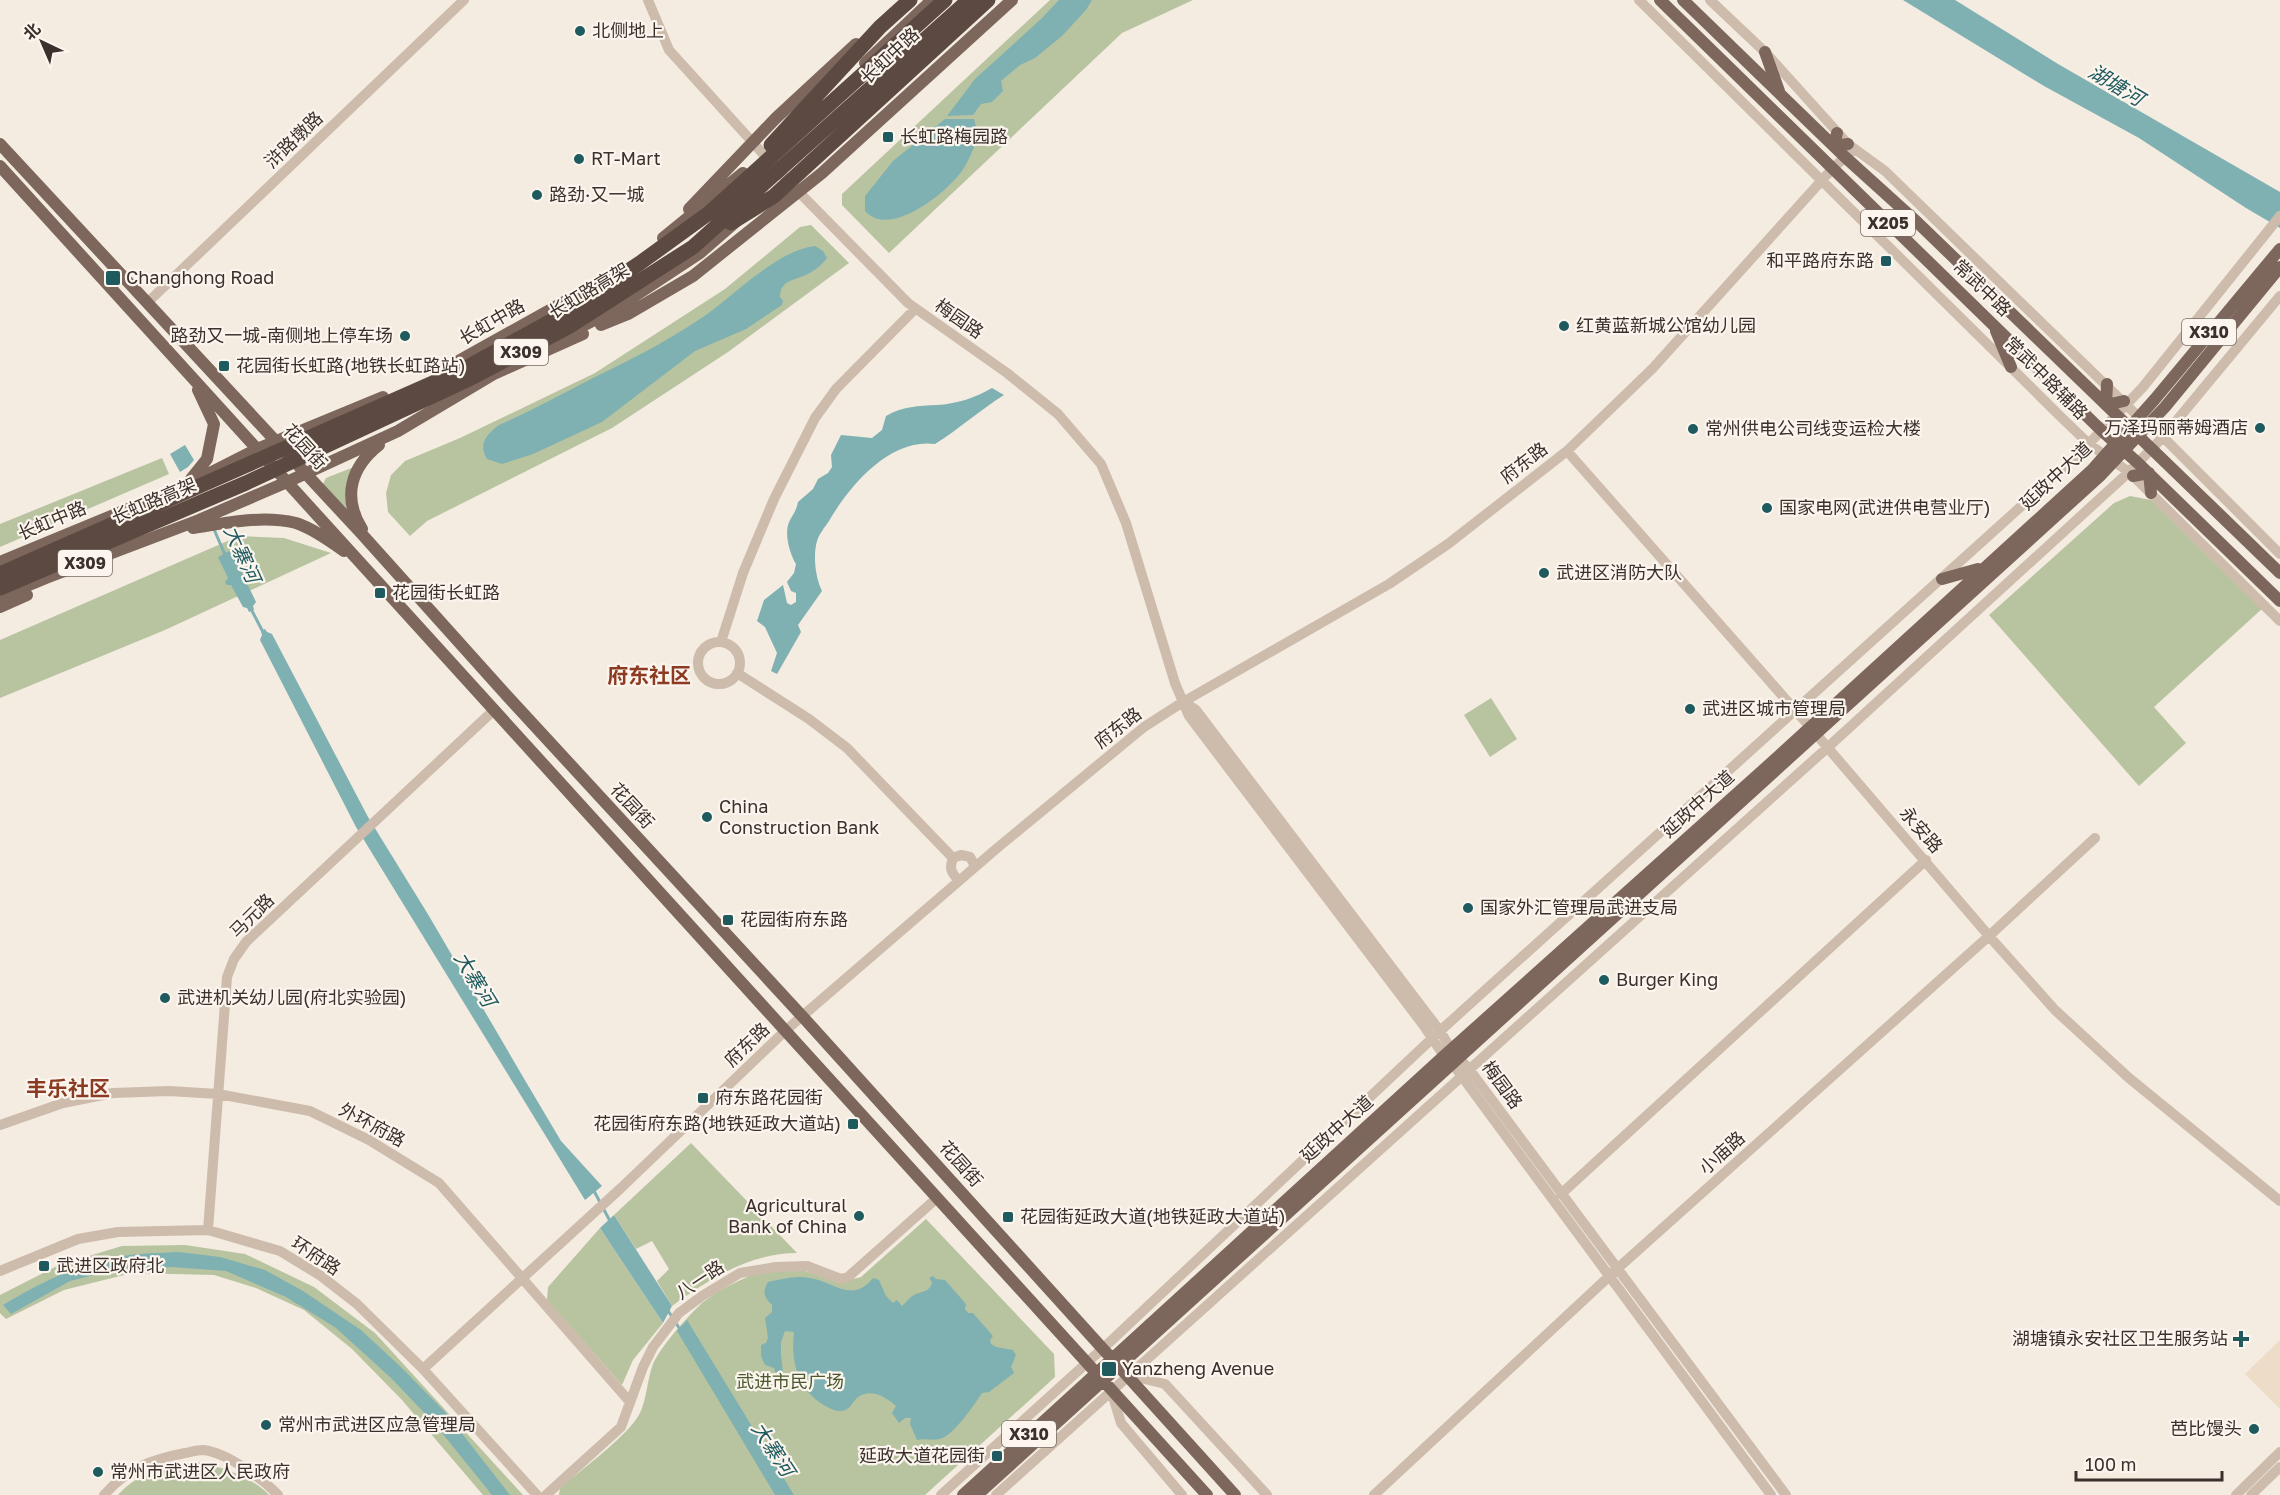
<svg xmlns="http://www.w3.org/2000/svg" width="2280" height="1495" viewBox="0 0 2280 1495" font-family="'Golos Text','Noto Sans SC',sans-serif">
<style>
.green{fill:#b8c4a0}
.plaza{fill:#ecdcc8}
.water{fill:#7fb0b2}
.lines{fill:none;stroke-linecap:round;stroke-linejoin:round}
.stream{stroke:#7fb0b2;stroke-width:3}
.minor{stroke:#cdbbac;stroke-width:10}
.major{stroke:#7d675c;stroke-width:12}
.highway-bridge{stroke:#5c4a42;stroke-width:15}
.poi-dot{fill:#1f5a5e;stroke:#fbf5ee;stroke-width:2}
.labels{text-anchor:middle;stroke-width:4.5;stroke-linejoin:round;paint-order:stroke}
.shield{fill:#fbf5ee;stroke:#756b66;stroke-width:1.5}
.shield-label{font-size:16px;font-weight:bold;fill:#3b302b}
.poi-label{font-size:18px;fill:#3b302b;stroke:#fbf5ee;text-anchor:start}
.street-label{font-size:18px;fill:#3b302b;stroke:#fbf5ee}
.park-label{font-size:18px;fill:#4a5a2e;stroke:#fbf5ee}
.water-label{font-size:20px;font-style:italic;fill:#1f5a5e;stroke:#fbf5ee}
.quarter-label{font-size:21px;font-weight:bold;fill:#8c3b22;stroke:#fbf5ee}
</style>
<rect width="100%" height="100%" fill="#f4ebe1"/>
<path class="green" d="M 1050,0 L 1193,0 L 1122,33 L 889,253 L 842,205 L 842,194 Z
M 811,225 L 849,263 L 728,352 L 612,428 L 427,521 L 410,536 L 388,512 L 386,493 L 391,475 L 405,461 L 460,438 L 595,373 L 725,289 L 800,227 Z
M 162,458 L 169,474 L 0,547 L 0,524 Z
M 359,465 L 350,510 L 346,513 L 322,486 L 326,478 Z
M 2130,496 L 2151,500 L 2263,608 L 2154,707 L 2186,743 L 2139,786 L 1989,615 L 2114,503 Z
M 239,536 L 284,538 L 331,553 L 165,630 L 0,698 L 0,640 Z
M 1491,698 L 1517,739 L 1490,757 L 1464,715 Z
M 691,1143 L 797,1253 C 750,1253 709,1279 672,1306 L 657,1281 L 669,1269 L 652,1241 L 636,1249 L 614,1215 Z
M 926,1219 L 1054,1354 L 1055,1377 L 925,1495 L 559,1495 L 560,1488 C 580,1471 630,1434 640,1413 C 647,1398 647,1380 653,1364 C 661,1346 687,1317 702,1303 C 719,1289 746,1276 767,1270 C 800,1261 833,1287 861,1277 Z
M 600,1228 L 663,1323 L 633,1360 L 622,1385 L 547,1300 L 548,1287 Z
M 185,1245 L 245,1254 L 314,1287 L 375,1333 L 523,1495 L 483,1495 L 402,1400 L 352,1349 L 304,1310 L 256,1288 L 214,1275 L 132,1273 L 64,1290 L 6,1319 L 0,1313 L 0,1295 L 59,1265 L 122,1246 Z
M 202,1462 C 225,1469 252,1477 269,1495 L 118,1495 C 139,1471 172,1464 202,1462 Z"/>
<path class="plaza" d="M 2280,1340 L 2280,1409 L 2245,1374 Z"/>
<path class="water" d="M 1059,0 L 1092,0 L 1086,10 L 1062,36 L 1035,58 L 1020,65 L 1001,81 L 1003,91 L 992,102 L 981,104 L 973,115 L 947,116 L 975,79 L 1041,19 Z
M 1903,0 L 1955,0 L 2058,64 L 2280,192 L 2280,228 L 2246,208 L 2139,138 L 2044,86 Z
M 945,119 L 974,119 L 979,137 C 973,148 969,161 962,171 C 946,193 890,239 865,211 L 865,196 L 893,161 Z
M 815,246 L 823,251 L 827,258 C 821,266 812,273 803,276 C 791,281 780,282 780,297 L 783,301 L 782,305 L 746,329 L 695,351 L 602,422 L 533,454 L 502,464 L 487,459 C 478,444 486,435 499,425 C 531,411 562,394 593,378 C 628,361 664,343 697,321 C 732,299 774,251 815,246 Z
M 992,388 L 1004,395 C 980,410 959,429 935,444 C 890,438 850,485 829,521 C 825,527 819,534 817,541 C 813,555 815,577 822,591 L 798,625 L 801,632 L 777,674 L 771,671 L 777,653 L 765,627 L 757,621 L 764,600 L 783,585 L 787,603 L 791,605 L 796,602 L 796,593 L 791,591 L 787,582 L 794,573 L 796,564 C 790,554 785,537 788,525 C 791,516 796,513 798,502 L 813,489 L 818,479 L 828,473 L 832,467 L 831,455 L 841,435 L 872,438 L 882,430 L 886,416 C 902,406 919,406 937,405 C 956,404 975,398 992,388 Z
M 185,445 L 194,460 L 188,467 L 180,472 L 170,454 Z
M 231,550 L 256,602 L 253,606 L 254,610 L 249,612 L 247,608 L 243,607 L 231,585 L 227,585 L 225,582 L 228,578 L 218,557 Z
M 265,629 L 267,632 L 272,634 L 368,817 L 429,916 L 526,1082 L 561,1141 L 602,1186 L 585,1200 L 356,827 L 260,640 L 262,635 L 261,631 Z
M 614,1215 L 672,1306 L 663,1323 L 600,1228 Z
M 179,1252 L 220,1257 L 265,1270 L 303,1291 L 361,1330 L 403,1369 L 446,1413 L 510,1495 L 492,1495 L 434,1423 L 391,1378 L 336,1328 L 286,1297 L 226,1271 L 172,1267 L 114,1270 L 70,1281 L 11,1314 L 3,1305 C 40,1283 79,1263 123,1256 C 141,1253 160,1253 179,1252 Z
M 933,1276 L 936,1279 L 945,1280 L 966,1304 L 965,1309 L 968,1313 L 973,1313 L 993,1336 L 990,1340 L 991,1344 L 996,1347 L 1013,1350 L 1016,1355 L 1011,1367 L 1014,1373 L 989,1392 L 982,1393 C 974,1405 953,1436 940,1439 C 932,1441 925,1438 917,1440 L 910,1424 L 911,1418 L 905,1418 L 899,1423 L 892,1413 L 896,1406 C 886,1397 871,1388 858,1397 C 852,1402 850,1411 840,1411 C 833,1411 825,1406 819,1402 C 796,1385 791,1359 794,1332 L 785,1331 L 781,1342 L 781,1355 L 783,1372 L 775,1372 L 774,1368 L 765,1365 L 761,1356 L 761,1345 L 766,1343 L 768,1338 L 765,1318 L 772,1312 L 772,1305 C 764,1297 762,1292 768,1282 C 782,1279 796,1275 810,1278 C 835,1282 852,1304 873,1278 L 879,1280 L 886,1296 L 893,1303 L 897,1300 L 902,1306 C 906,1302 910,1297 914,1295 C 921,1291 930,1293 932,1282 L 929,1278 Z
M 687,1320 L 794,1495 L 775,1495 L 677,1331 Z"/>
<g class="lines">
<path class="stream" d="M 213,527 L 226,557
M 251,609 L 263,632
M 593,1189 L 611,1223
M 667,1309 L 681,1331"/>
<path class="minor" d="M 648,0 L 669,50 L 785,178 L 908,303 L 1007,373 L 1058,414 L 1101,464 L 1126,523 L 1175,683 L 1189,716 L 1424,1026 L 1444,1056 L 1452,1063 L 1771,1495
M 1639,0 L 2062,418 L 2089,444 L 2129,472 L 2280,621
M 1710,0 L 1765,52 L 1848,144 L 1885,171 L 2148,426 L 2163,437 L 2280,554
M 147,303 L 464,0
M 1567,451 L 1810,727 L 1989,936 L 2055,1010 L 2129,1078 L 2280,1201
M 721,642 L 743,573 L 774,499 L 815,418 L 836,389 L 915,309
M698 663a21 21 0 1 1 42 0a21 21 0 1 1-42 0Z
M 737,673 L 809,719 L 847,748 L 953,858
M 1184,702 L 1196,710 L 1440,1031 L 1451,1049 L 1469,1069 L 1786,1495
M 959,881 C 951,872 949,869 953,858 L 961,855 L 970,857 L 975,866
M 0,1125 L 63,1103 L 113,1093 L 169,1091 L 218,1094 L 310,1111 L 369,1140 L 439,1183 L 630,1402
M 1561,1194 L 1926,860
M 208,1230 L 227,977 L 234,959 L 246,942 L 494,710
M 0,1271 L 78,1239 L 118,1232 L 208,1230 L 280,1251 L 321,1276 L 357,1304 L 423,1369 L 537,1495
M 423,1369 L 621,1188 L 785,1031 L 996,849 L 1144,727 L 1183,702 L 1389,584 L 1448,544 L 1567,451 L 1653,368 L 1832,169 L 1854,149
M 1128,1375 L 1165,1384 L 1267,1495
M 1111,1390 L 1121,1423 L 1182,1495
M 104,1495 C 128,1468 150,1460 185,1453 C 190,1452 198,1450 203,1450 C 226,1452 263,1479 278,1495
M 546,1495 L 621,1427 L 643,1367 L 653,1347 L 679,1313 L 702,1296 L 740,1273 L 776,1267 L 807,1266 L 841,1279 L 848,1277 L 937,1198
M 941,1495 L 1112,1340 L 1440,1031 L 2078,455 L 2143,387 L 2280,216
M 996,1495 L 1827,748 L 2129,472 L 2163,437 L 2280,296
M 1374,1495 L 1617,1269 L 1989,936 L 2095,838
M 2236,1495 L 2280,1452
M 2251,1495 L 2280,1467"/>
<path class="major" d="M 1660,0 L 2102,431 L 2138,463 L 2280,601
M 1683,0 L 1845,157 L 1918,223 L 2280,573
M 1765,52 L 1779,91
M 865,63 L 932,0
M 1837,133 L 1834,146 L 1848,144
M 0,144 L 360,532 L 509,698 L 802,1016 L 1235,1495
M 0,166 L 1207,1495
M 689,209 L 776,118 L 856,44
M 663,238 L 743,173
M 601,325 L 628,314 L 693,276 L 822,173 L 1012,0
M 573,331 L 612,311 L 700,253 L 739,219
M 1996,331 L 2011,367
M 437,373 L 600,282
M 496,373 L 583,334
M 2107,384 L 2106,405 L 2124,401
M 2149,473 L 2151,493
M 2133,476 L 2149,473
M 191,479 L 207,459 L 214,424 L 198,390
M 188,484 L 257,449 L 383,397
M 193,528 C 226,523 262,515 296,523 C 312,528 330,541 344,551
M 362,529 C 342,497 351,467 379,445
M 0,562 L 150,500
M 1942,579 L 1978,569
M 0,597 L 46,578 L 199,520 L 287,482 L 398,431 L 502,369
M 0,607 L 27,595
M 963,1495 L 1444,1056 L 1771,763 L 2092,470 L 2155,399 L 2280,249
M 977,1495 L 2101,475 L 2165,407 L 2280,267"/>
<path class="highway-bridge" d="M 771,145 L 880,27 L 910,0
M 731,223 L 774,196 L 988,0
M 0,574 L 462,370 L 562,315 L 640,263 L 709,213 L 945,0
M 0,588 L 246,483 L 467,380 L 570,326 L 693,247 L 969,0"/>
</g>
<g class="poi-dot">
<circle cx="580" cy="31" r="6"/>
<rect x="882" y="131" width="12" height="12" rx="3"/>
<circle cx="579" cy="159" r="6"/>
<circle cx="537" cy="195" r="6"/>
<rect x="1880" y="255" width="12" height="12" rx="3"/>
<rect x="105" y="270" width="16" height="16" rx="3"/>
<circle cx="1564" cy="326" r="6"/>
<circle cx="405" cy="336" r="6"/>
<rect x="218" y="360" width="12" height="12" rx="3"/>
<circle cx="2260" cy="428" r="6"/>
<circle cx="1693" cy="429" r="6"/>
<circle cx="1767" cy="508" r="6"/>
<circle cx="1544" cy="573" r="6"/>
<rect x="374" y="587" width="12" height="12" rx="3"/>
<circle cx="1690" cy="709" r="6"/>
<circle cx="707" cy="817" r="6"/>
<circle cx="1468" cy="908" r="6"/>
<rect x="722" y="914" width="12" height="12" rx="3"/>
<circle cx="1604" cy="980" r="6"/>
<circle cx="165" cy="998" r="6"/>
<rect x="697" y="1092" width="12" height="12" rx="3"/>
<rect x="847" y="1118" width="12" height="12" rx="3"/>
<circle cx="859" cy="1216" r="6"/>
<rect x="1002" y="1211" width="12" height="12" rx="3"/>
<rect x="38" y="1260" width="12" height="12" rx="3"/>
<path d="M2238 1330h6v6h6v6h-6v6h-6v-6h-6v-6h6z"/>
<rect x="1101" y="1361" width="16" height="16" rx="3"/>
<circle cx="266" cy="1425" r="6"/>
<circle cx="2254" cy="1429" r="6"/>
<rect x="991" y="1450" width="12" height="12" rx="3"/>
<circle cx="98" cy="1472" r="6"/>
</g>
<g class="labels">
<g class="shield">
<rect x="1861" y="210" width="54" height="26" rx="4.5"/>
<rect x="2182" y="319" width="54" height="26" rx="4.5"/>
<rect x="494" y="339" width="54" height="26" rx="4.5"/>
<rect x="58" y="550" width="54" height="26" rx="4.5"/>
<rect x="1002" y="1421" width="54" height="26" rx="4.5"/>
</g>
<g class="shield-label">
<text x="1888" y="229">X205</text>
<text x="2209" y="338">X310</text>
<text x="521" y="358">X309</text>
<text x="85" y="569">X309</text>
<text x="1029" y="1440">X310</text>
</g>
<g class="poi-label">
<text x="592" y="37">北侧地上</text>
<text x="900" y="143">长虹路梅园路</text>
<text x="591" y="165">RT-Mart</text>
<text x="549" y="201">路劲·又一城</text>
<text x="1874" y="267" text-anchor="end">和平路府东路</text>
<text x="126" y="284">Changhong Road</text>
<text x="1576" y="332">红黄蓝新城公馆幼儿园</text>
<text x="393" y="342" text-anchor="end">路劲又一城-南侧地上停车场</text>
<text x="236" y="372">花园街长虹路(地铁长虹路站)</text>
<text x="2248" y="434" text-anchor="end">万泽玛丽蒂姆酒店</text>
<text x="1705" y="435">常州供电公司线变运检大楼</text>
<text x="1779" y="514">国家电网(武进供电营业厅)</text>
<text x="1556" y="579">武进区消防大队</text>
<text x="392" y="599">花园街长虹路</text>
<text x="1702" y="715">武进区城市管理局</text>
<text x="719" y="813">China<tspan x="719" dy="21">Construction Bank</tspan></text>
<text x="1480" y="914">国家外汇管理局武进支局</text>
<text x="740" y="926">花园街府东路</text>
<text x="1616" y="986">Burger King</text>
<text x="177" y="1004">武进机关幼儿园(府北实验园)</text>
<text x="715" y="1104">府东路花园街</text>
<text x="841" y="1130" text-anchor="end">花园街府东路(地铁延政大道站)</text>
<text x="847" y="1212" text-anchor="end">Agricultural<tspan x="847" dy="21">Bank of China</tspan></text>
<text x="1020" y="1223">花园街延政大道(地铁延政大道站)</text>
<text x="56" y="1272">武进区政府北</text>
<text x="2228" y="1345" text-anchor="end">湖塘镇永安社区卫生服务站</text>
<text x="1122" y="1375">Yanzheng Avenue</text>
<text x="278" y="1431">常州市武进区应急管理局</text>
<text x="2242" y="1435" text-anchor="end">芭比馒头</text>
<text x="985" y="1462" text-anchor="end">延政大道花园街</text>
<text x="110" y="1478">常州市武进区人民政府</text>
</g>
<g class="street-label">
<text transform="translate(890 56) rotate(-43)" y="6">长虹中路</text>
<text transform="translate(294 140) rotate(-44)" y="6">浒路墩路</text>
<text transform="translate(1982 288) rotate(44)" y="6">常武中路</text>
<text transform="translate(589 291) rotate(-31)" y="6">长虹路高架</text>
<text transform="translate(959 319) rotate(35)" y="6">梅园路</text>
<text transform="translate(492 322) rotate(-30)" y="6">长虹中路</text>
<text transform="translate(2046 378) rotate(45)" y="6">常武中路辅路</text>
<text transform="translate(305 447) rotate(47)" y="6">花园街</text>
<text transform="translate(1524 463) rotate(-38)" y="6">府东路</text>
<text transform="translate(2056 476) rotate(-43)" y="6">延政中大道</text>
<text transform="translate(154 501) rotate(-23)" y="6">长虹路高架</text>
<text transform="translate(52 521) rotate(-23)" y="6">长虹中路</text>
<text transform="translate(1118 728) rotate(-38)" y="6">府东路</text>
<text transform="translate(1698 804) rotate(-42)" y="6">延政中大道</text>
<text transform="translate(632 806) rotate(47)" y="6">花园街</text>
<text transform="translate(1921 830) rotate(49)" y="6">永安路</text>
<text transform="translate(252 916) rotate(-45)" y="6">马元路</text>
<text transform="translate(747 1045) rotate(-44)" y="6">府东路</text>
<text transform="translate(1502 1085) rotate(54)" y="6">梅园路</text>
<text transform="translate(372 1125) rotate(28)" y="6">外环府路</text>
<text transform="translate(1337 1129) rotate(-42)" y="6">延政中大道</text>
<text transform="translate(1722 1153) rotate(-42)" y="6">小庙路</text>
<text transform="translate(961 1164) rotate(48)" y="6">花园街</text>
<text transform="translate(316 1256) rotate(33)" y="6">环府路</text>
<text transform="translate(700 1280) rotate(-34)" y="6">八一路</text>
</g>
<g class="park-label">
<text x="790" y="1388">武进市民广场</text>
</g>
<g class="water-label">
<text transform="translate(2116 85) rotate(31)" y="7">湖塘河</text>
<text transform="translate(242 554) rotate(66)" y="7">大寨河</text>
<text transform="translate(475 979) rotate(59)" y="7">大寨河</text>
<text transform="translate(773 1449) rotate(57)" y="7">大寨河</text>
</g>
<g class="quarter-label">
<text x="649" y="683">府东社区</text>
<text x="68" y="1096">丰乐社区</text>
</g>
</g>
<g transform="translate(42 42) rotate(316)" stroke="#fbf5ee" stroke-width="4.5" paint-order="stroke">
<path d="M0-4.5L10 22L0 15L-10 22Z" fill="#3b302b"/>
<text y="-9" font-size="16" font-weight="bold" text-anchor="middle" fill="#3b302b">北</text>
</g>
<path d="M2076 1471v9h146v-9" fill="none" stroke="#3b302b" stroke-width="3"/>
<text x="2085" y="1471" font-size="18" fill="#3b302b" stroke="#fbf5ee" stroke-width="4.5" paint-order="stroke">100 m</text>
</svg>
